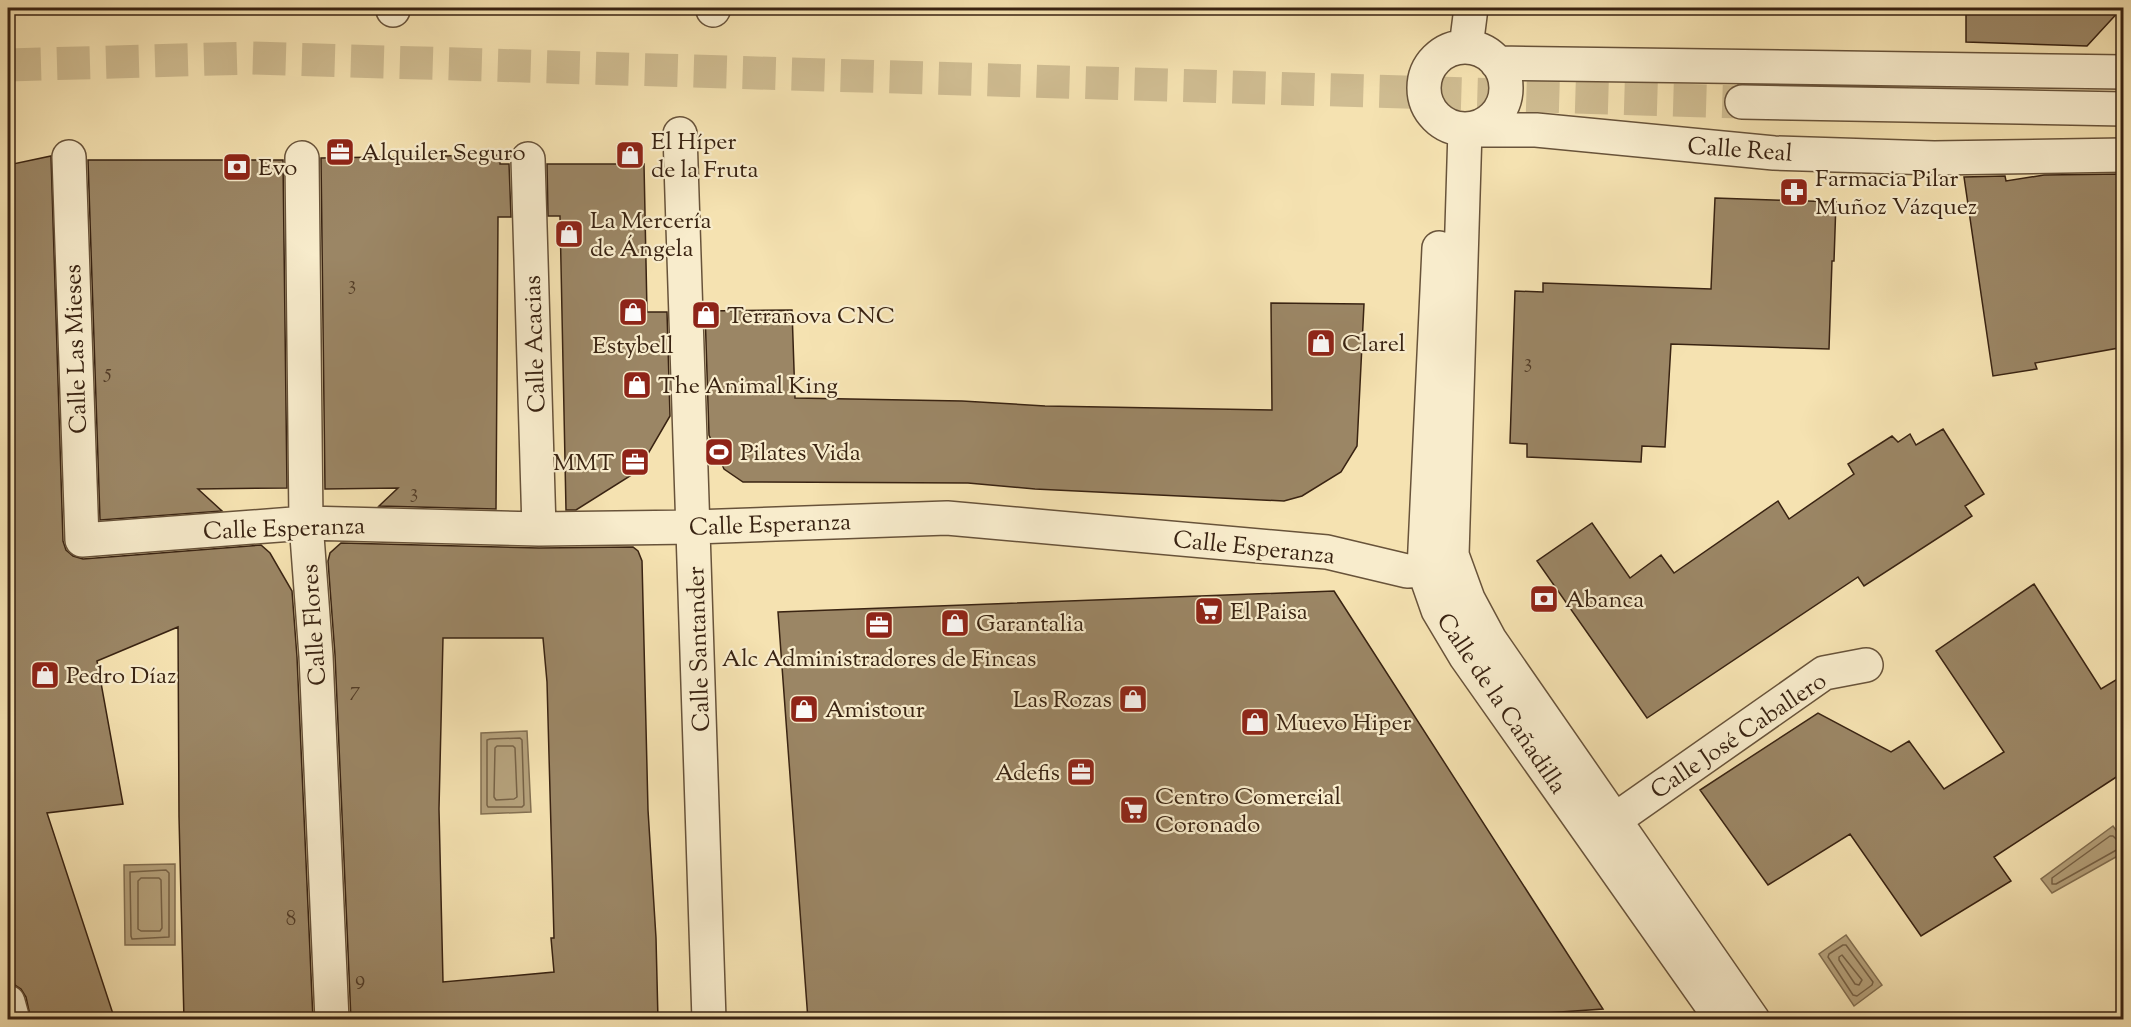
<svg xmlns="http://www.w3.org/2000/svg" width="2131" height="1027" viewBox="0 0 2131 1027" font-family="'Sorts Mill Goudy',serif">
<style>
.green{fill:#d5c296;stroke:#877254;stroke-width:1.5}
.water{fill:#b5a17b;stroke:#836f51;stroke-width:1.5}
.lines{fill:none;stroke-linecap:round;stroke-linejoin:round}
.shore{stroke:#776246;stroke-width:1.5}
.building{fill:#9b8665;stroke:#392312;stroke-width:1.5;fill-rule:evenodd}
.minor-tunnel{stroke:#cfbc91;stroke-width:33;stroke-dasharray:33 16;stroke-linecap:butt}
.minor-casing{stroke:#68533a;stroke-width:36}
.minor{stroke:#f8eccc;stroke-width:33}
.labels{text-anchor:middle;stroke-width:4.5;stroke-linejoin:round;paint-order:stroke}
.number-label{font-size:21px;fill:#523c27}
.poi-label{font-size:24px;fill:#392312;stroke:#f8eccc;text-anchor:start}
.street-label{font-size:24px;fill:#392312;stroke:#f8eccc}
</style>
<rect width="100%" height="100%" fill="#f5e2b1"/>
<filter id="stains"><feTurbulence type="fractalNoise" baseFrequency=".00333" numOctaves="4"/><feColorMatrix values="0 0 0 0 .2 0 0 0 0 .09 0 0 0 0 .02 0 0 0 .5 -.17"/></filter>
<radialGradient id="worn" r=".72"><stop offset=".6" stop-color="#630" stop-opacity="0"/><stop offset="1" stop-color="#630" stop-opacity=".3"/></radialGradient>
<path class="green" d="M 1010,8 L 1218,8 L 1217,14 Z"/>
<path class="water" d="M 527,731 L 531,812 L 481,814 L 481,733 Z
M 2113,826 L 2123,840 L 2123,853 L 2052,893 L 2041,879 Z
M 175,864 L 175,945 L 125,945 L 124,865 Z
M 1846,935 L 1882,985 L 1854,1006 L 1819,954 Z"/>
<g class="lines">
<path class="shore" d="M 520,738 L 522,740 L 524,805 L 522,807 L 488,807 L 487,805 L 487,740 L 490,739 Z
M 513,746 L 515,748 L 517,797 L 514,799 L 496,800 L 494,797 L 495,748 L 497,746 Z
M 2110,836 L 2113,836 L 2121,844 L 2120,848 L 2056,884 L 2052,884 L 2052,878 Z
M 166,870 L 169,873 L 169,937 L 132,939 L 131,936 L 130,872 Z
M 141,878 L 159,878 L 161,880 L 162,928 L 160,931 L 141,931 L 138,929 L 138,881 Z
M 1843,945 L 1846,945 L 1873,982 L 1872,985 L 1857,996 L 1853,995 L 1828,957 L 1829,954 Z
M 1842,955 L 1862,980 L 1859,985 L 1855,984 L 1839,960 L 1839,957 Z"/>
</g>
<path class="building" d="M 1966,8 L 2122,8 L 2087,46 L 1966,42 Z
M 500,155 L 500,164 L 509,164 L 511,217 L 498,217 L 496,509 L 379,506 L 398,488 L 325,489 L 321,158 Z
M 51,156 L 63,541 L 66,550 L 73,556 L 83,559 L 261,545 L 270,553 L 292,591 L 297,657 L 313,1020 L 184,1020 L 179,817 L 178,627 L 97,661 L 123,804 L 47,813 L 115,1020 L 31,1020 L 26,997 L 21,989 L 15,985 L 8,963 L 8,165 Z
M 88,160 L 283,160 L 287,488 L 198,489 L 222,511 L 100,520 Z
M 547,164 L 644,164 L 647,312 L 667,312 L 670,416 L 638,471 L 576,510 L 566,510 L 560,216 L 548,216 Z
M 2124,174 L 2124,347 L 2035,363 L 2037,369 L 1993,376 L 1964,177 L 2005,176 L 2006,181 L 2044,175 Z
M 1715,198 L 1836,202 L 1834,261 L 1832,261 L 1829,349 L 1671,344 L 1665,447 L 1642,446 L 1641,462 L 1527,457 L 1527,444 L 1510,443 L 1515,291 L 1543,292 L 1543,283 L 1711,289 Z
M 1271,303 L 1364,304 L 1357,446 L 1341,472 L 1302,496 L 1284,501 L 1035,489 L 968,483 L 743,482 L 724,469 L 709,435 L 705,311 L 792,310 L 795,398 L 962,401 L 1045,406 L 1272,410 Z
M 1943,429 L 1984,494 L 1965,506 L 1972,516 L 1864,586 L 1858,577 L 1647,718 L 1537,561 L 1592,523 L 1630,578 L 1661,555 L 1674,573 L 1778,501 L 1789,519 L 1854,474 L 1848,464 L 1892,436 L 1898,442 L 1910,434 L 1916,445 Z
M 341,543 L 539,548 L 633,547 L 638,551 L 642,561 L 648,810 L 656,938 L 658,1020 L 351,1020 L 335,655 L 328,561 L 330,553 ZM 443,638 L 543,638 L 547,682 L 554,938 L 551,938 L 554,972 L 443,982 L 439,809 Z
M 2034,584 L 2101,689 L 2124,675 L 2124,772 L 1994,857 L 2011,881 L 1921,936 L 1850,834 L 1768,885 L 1700,790 L 1818,713 L 1891,752 L 1909,741 L 1944,789 L 2004,752 L 1936,651 Z
M 1334,591 L 1603,1009 L 1446,1020 L 808,1020 L 778,612 Z"/>
<g class="lines">
<path class="minor-tunnel" d="M 8,65 L 251,58 L 1742,102"/>
<g class="minor-casing">
<path id="minor" d="M 393,8 L 393,10
M 713,10 L 714,8
M 1466,47 L 1471,8
M1424 88a41 41 0 1 1 82 0a41 41 0 1 1-82 0Z
M 1497,63 L 2124,72
M 1742,102 L 2124,109
M 680,134 L 709,1020
M 69,157 L 82,540 L 306,523 L 539,529 L 694,527 L 947,518 L 1327,552 L 1407,571 L 1424,570 L 1452,555
M 302,158 L 306,523 L 316,656 L 332,1020
M 528,159 L 539,529
M 1439,248 L 1424,570 L 1438,610 L 1466,657 L 1722,1020
M 1616,819 L 1824,673 L 1866,665
M 8,1002 L 13,1020
M 1753,1020 L 1490,640 L 1468,599 L 1452,555 L 1465,130 L 1536,130 L 1774,153 L 1934,158 L 2124,155"/>
</g>
<use href="#minor" class="minor"/>
</g>
<defs>
<g id="office-square" transform="scale(1.5)"><rect x="-9" y="-9" width="18" height="18" rx="4" fill="#8f2418" stroke="#f8eccc"/><path d="M-6-3h4V-5.5h4V-3h4V5H-6ZM-1-4.5V-3h2v-1.5ZM-6 0V1H6V0Z" fill="#fff"/></g>
<g id="shop-square" transform="scale(1.5)"><rect x="-9" y="-9" width="18" height="18" rx="4" fill="#8f2418" stroke="#f8eccc"/><path d="M-5-2.5h2.3a2.7 3.5 0 0 1 5.4 0H5L5.5 6h-11ZM-1.5-2.5h3a1.5 2.3 0 0 0-3 0Z" fill="#fff"/></g>
<g id="bank-square" transform="scale(1.5)"><rect x="-9" y="-9" width="18" height="18" rx="4" fill="#8f2418" stroke="#f8eccc"/><path d="M-6-4H6V4H-6ZM0-2.3a2.3 2.3 0 1 0 0 4.6a2.3 2.3 0 1 0 0-4.6Z" fill="#fff"/></g>
<g id="pharmacy-square" transform="scale(1.5)"><rect x="-9" y="-9" width="18" height="18" rx="4" fill="#8f2418" stroke="#f8eccc"/><path d="M-2-6h4v4h4v4h-4v4h-4v-4h-4v-4h4Z" fill="#fff"/></g>
<g id="stadium-square" transform="scale(1.5)"><rect x="-9" y="-9" width="18" height="18" rx="4" fill="#8f2418" stroke="#f8eccc"/><path d="M0-5a6.5 5 0 1 0 0 10a6.5 5 0 1 0 0-10ZM-3.5-1.8h7v3.6h-7Z" fill="#fff"/></g>
<g id="supermarket-square" transform="scale(1.5)"><rect x="-9" y="-9" width="18" height="18" rx="4" fill="#8f2418" stroke="#f8eccc"/><path d="M-6-5.5h2.5l.6 2H6L4.5 2H-2.5L-4.4-4H-6ZM-1.5 3.2a1.3 1.3 0 1 0 .1 0ZM3 3.2a1.3 1.3 0 1 0 .1 0Z" fill="#fff"/></g>
</defs>
<g fill-rule="evenodd">
<use href="#office-square" x="340" y="152"/>
<use href="#shop-square" x="630" y="155"/>
<use href="#bank-square" x="237" y="167"/>
<use href="#pharmacy-square" x="1794" y="192"/>
<use href="#shop-square" x="569" y="234"/>
<use href="#shop-square" x="633" y="312"/>
<use href="#shop-square" x="706" y="315"/>
<use href="#shop-square" x="1321" y="343"/>
<use href="#shop-square" x="637" y="385"/>
<use href="#stadium-square" x="719" y="452"/>
<use href="#office-square" x="635" y="462"/>
<use href="#bank-square" x="1544" y="599"/>
<use href="#supermarket-square" x="1209" y="611"/>
<use href="#shop-square" x="955" y="623"/>
<use href="#office-square" x="879" y="625"/>
<use href="#shop-square" x="45" y="675"/>
<use href="#shop-square" x="1133" y="699"/>
<use href="#shop-square" x="804" y="709"/>
<use href="#shop-square" x="1255" y="722"/>
<use href="#office-square" x="1081" y="772"/>
<use href="#supermarket-square" x="1134" y="810"/>
</g>
<g class="labels">
<g class="number-label">
<text x="352" y="290">3</text>
<text x="1528" y="368">3</text>
<text x="108" y="378">5</text>
<text x="414" y="498">3</text>
<text x="355" y="696">7</text>
<text x="291" y="925">8</text>
<text x="360" y="985">9</text>
</g>
<g class="poi-label">
<text x="651" y="149">El Híper<tspan x="651" dy="28">de la Fruta</tspan></text>
<text x="361" y="160">Alquiler Seguro</text>
<text x="258" y="175">Evo</text>
<text x="1815" y="186">Farmacia Pilar<tspan x="1815" dy="28">Muñoz Vázquez</tspan></text>
<text x="590" y="228">La Mercería<tspan x="590" dy="28">de Ángela</tspan></text>
<text x="727" y="323">Terranova CNC</text>
<text x="1342" y="351">Clarel</text>
<text x="633" y="353" text-anchor="middle">Estybell</text>
<text x="658" y="393">The Animal King</text>
<text x="740" y="460">Pilates Vida</text>
<text x="614" y="470" text-anchor="end">MMT</text>
<text x="1565" y="607">Abanca</text>
<text x="1230" y="619">El Paisa</text>
<text x="976" y="631">Garantalia</text>
<text x="879" y="666" text-anchor="middle">Alc Administradores de Fincas</text>
<text x="66" y="683">Pedro Díaz</text>
<text x="1112" y="707" text-anchor="end">Las Rozas</text>
<text x="825" y="717">Amistour</text>
<text x="1276" y="730">Muevo Hiper</text>
<text x="1060" y="780" text-anchor="end">Adefis</text>
<text x="1155" y="804">Centro Comercial<tspan x="1155" dy="28">Coronado</tspan></text>
</g>
<g class="street-label">
<text transform="translate(1740 149) rotate(4)" y="8">Calle Real</text>
<text transform="translate(534 344) rotate(-92)" y="8">Calle Acacias</text>
<text transform="translate(75 349) rotate(-92)" y="8">Calle Las Mieses</text>
<text transform="translate(770 524) rotate(-2)" y="8">Calle Esperanza</text>
<text transform="translate(284 528) rotate(-2)" y="8">Calle Esperanza</text>
<text transform="translate(1254 547) rotate(6)" y="8">Calle Esperanza</text>
<text transform="translate(313 625) rotate(-94)" y="8">Calle Flores</text>
<text transform="translate(698 649) rotate(-92)" y="8">Calle Santander</text>
<text transform="translate(1502 703) rotate(56)" y="8">Calle de la Cañadilla</text>
<text transform="translate(1738 735) rotate(-34)" y="8">Calle José Caballero</text>
</g>
</g>
<rect width="2131" height="1027" fill="none" stroke="#f5e2b1" stroke-width="30"/>
<rect x="9" y="9" width="2113" height="1009" fill="none" stroke="#392312" stroke-width="3"/>
<rect x="15" y="15" width="2101" height="997" fill="none" stroke="#392312" stroke-width="1.5"/>
<rect width="100%" height="100%" filter="url(#stains)"/>
<rect width="100%" height="100%" fill="url(#worn)"/>
</svg>
